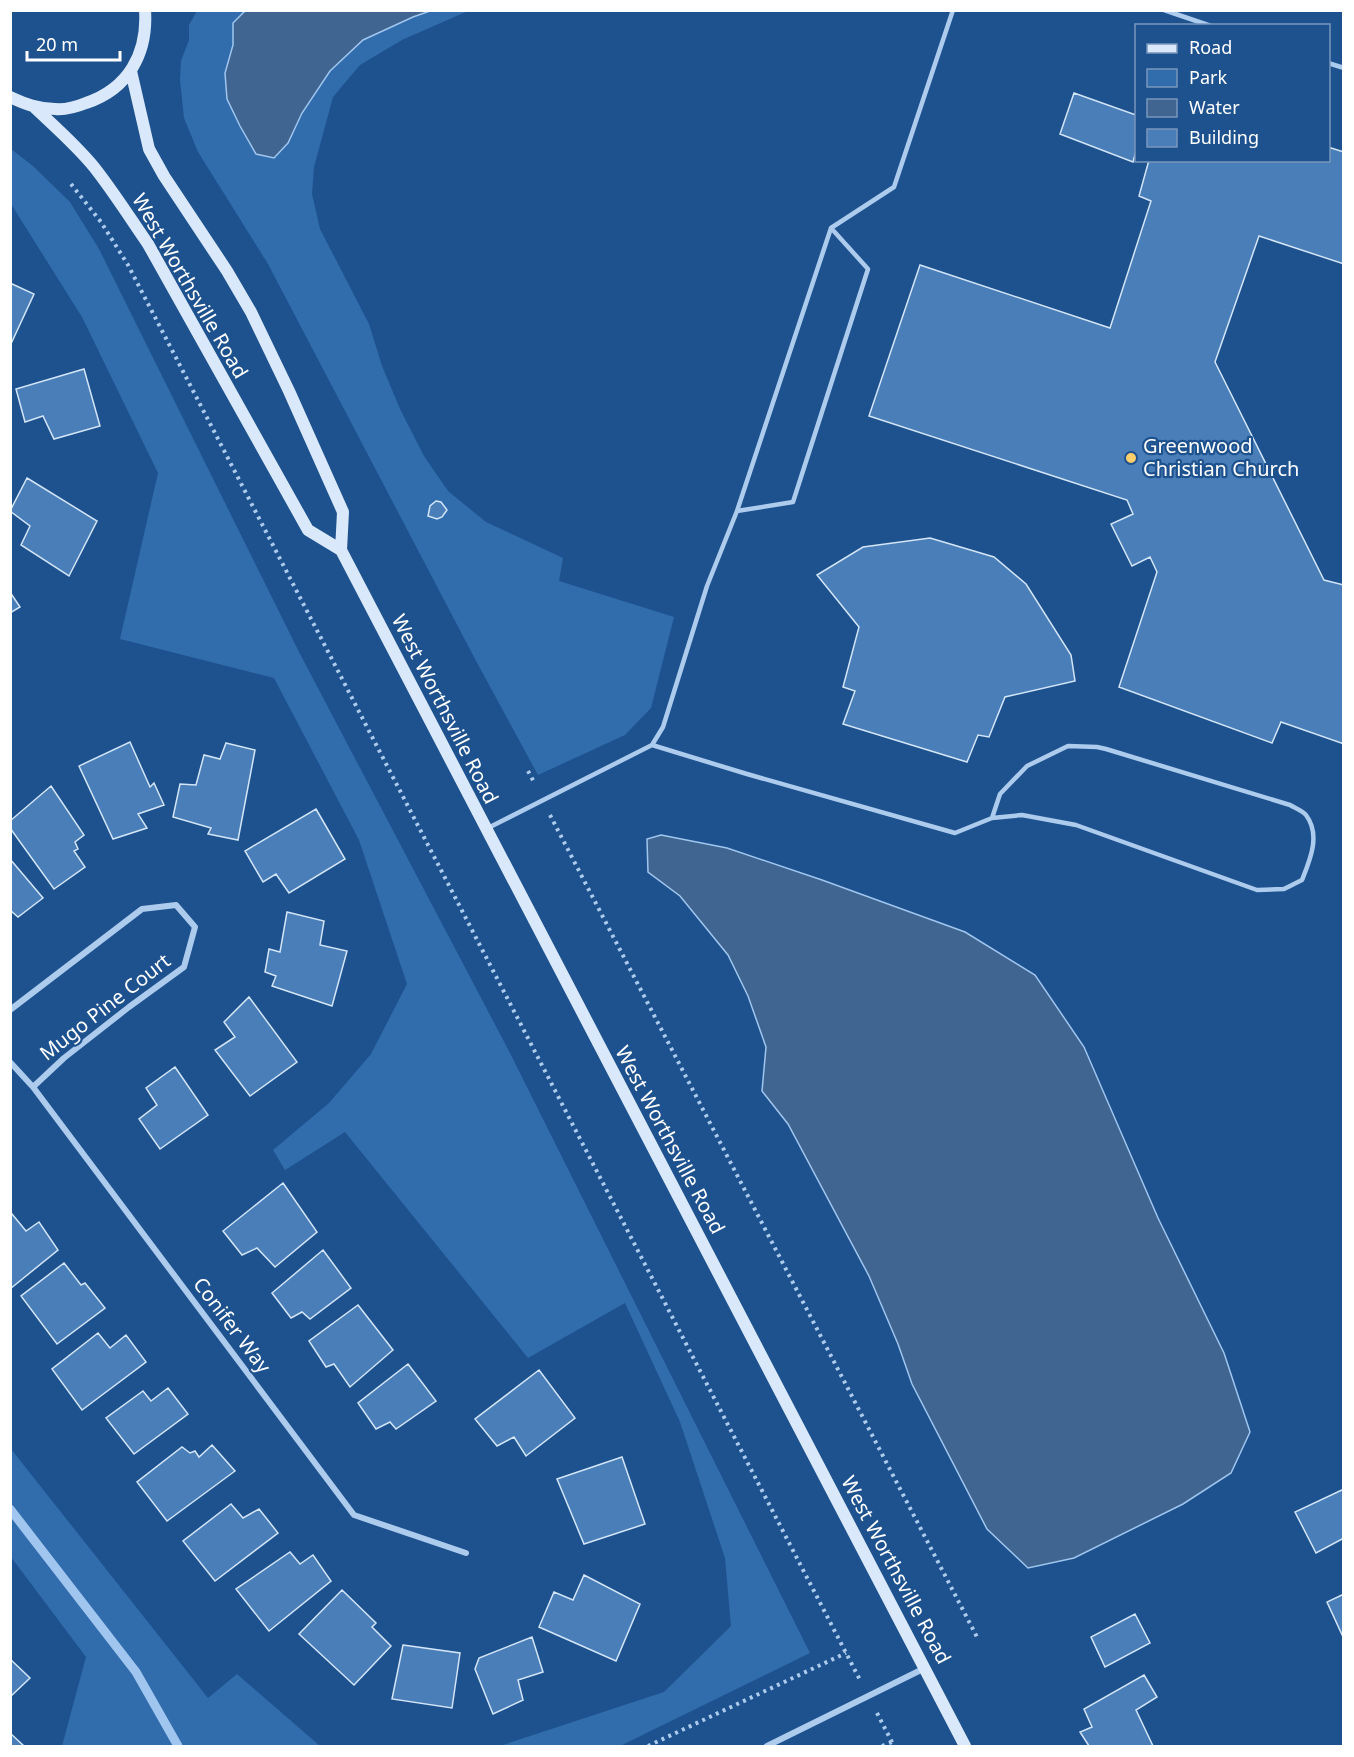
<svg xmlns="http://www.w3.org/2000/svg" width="1354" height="1757" viewBox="0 0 1354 1757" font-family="'Noto Sans',sans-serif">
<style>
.green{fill:#316cac}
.water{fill:#3f6590;stroke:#a0c6ef;stroke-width:1.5}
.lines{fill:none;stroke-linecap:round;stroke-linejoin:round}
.stream{stroke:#a0c6ef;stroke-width:9}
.building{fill:#4a7eb8;stroke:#d2e5f9;stroke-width:1.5}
.path{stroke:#accbed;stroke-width:4;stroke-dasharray:3 4.5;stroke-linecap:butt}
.lane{stroke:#accbed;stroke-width:4.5}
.street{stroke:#accbed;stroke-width:6}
.secondary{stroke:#d9e8fa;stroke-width:12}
.poi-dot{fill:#fccf6c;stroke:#1e528f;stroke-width:2}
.labels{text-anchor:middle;stroke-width:4.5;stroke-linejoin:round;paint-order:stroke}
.street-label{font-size:20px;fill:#fff;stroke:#1e528f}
.poi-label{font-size:20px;fill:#fff;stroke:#1e528f;text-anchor:start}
</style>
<rect width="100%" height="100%" fill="#1e528f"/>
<path class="green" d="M 197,11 L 245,11 L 233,23 L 234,45 L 225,73 L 288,143 L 302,113 L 330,71 L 363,40 L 413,17 L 430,11 L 468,11 L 402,40 L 360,65 L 333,97 L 314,167 L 312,194 L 320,229 L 369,324 L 382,366 L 400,409 L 424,456 L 448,491 L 486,522 L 563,558 L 559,581 L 674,617 L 651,708 L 625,735 L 538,775 L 475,659 L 268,264 L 198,152 L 184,118 L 180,80 L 181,61 L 189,40 L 189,25 Z
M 11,149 L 33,166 L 70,202 L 99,249 L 299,652 L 510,1053 L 810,1653 L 620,1746 L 500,1746 L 664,1692 L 731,1626 L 725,1558 L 680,1422 L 625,1303 L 528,1358 L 345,1132 L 285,1170 L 273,1150 L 329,1103 L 371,1054 L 407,984 L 359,840 L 274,678 L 120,639 L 158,473 L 82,317 L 11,204 Z
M 11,1449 L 208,1698 L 237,1674 L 320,1746 L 62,1746 L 86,1657 L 11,1557 Z"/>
<path class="water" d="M 245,11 L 245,10 L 430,11 L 413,17 L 363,40 L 330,71 L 302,113 L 288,143 L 274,158 L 256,154 L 240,126 L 227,99 L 225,73 L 233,45 L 233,23 Z
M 661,835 L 727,848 L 822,880 L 965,932 L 1035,975 L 1084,1047 L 1158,1218 L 1224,1353 L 1250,1432 L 1231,1473 L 1183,1504 L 1074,1558 L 1028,1568 L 987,1529 L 912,1384 L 898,1344 L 869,1276 L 788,1124 L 762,1091 L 766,1047 L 748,996 L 728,955 L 680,896 L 648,872 L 647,839 Z"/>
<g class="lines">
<path class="stream" d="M 10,1509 L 136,1672 L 178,1746"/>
</g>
<path class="building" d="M 1074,93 L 1136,115 L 1136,151 L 1133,162 L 1060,134 Z
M 1328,147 L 1344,152 L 1344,264 L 1259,236 L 1215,362 L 1324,580 L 1344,585 L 1344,744 L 1281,722 L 1272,743 L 1119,687 L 1157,572 L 1150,557 L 1132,566 L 1111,524 L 1133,514 L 1127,500 L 869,416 L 920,265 L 1110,328 L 1151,201 L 1139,196 L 1149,160 L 1328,160 Z
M 10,283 L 34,294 L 10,346 Z
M 84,369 L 100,426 L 54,439 L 43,416 L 25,422 L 16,389 Z
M 27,478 L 97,521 L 69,576 L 21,545 L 30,526 L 10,511 Z
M 436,501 L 441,502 L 447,510 L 442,517 L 437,519 L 428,516 L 430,506 Z
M 930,538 L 994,557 L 1026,584 L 1071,655 L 1075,681 L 1005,697 L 989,737 L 978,735 L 967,762 L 843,724 L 855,691 L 843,687 L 859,627 L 817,575 L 863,547 Z
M 10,592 L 20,607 L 10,613 Z
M 130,742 L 150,787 L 154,783 L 164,805 L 138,814 L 147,828 L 113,839 L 79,766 Z
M 226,743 L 255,750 L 238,840 L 208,834 L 211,828 L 173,817 L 180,784 L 196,785 L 204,755 L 220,759 Z
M 51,786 L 84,835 L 75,842 L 78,849 L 74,851 L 85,867 L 54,889 L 10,828 L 10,821 Z
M 316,809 L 345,859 L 289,893 L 276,874 L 263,882 L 245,851 Z
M 10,859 L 43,898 L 18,917 L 10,910 Z
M 287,912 L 324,921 L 320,945 L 347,951 L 332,1006 L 272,986 L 276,976 L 265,972 L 269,949 L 280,952 Z
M 249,997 L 297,1062 L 250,1096 L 215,1050 L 235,1037 L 224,1022 Z
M 175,1067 L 208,1115 L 160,1149 L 139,1119 L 157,1105 L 146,1088 Z
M 283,1183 L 317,1232 L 275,1267 L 257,1248 L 242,1255 L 223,1231 Z
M 12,1214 L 26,1231 L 39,1222 L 58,1250 L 10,1289 L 10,1215 Z
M 323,1250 L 351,1288 L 310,1319 L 302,1312 L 291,1318 L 272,1293 Z
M 64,1263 L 81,1285 L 85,1283 L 105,1308 L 57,1344 L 21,1296 Z
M 358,1305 L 393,1350 L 350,1387 L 334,1364 L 326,1367 L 309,1341 Z
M 98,1333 L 110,1348 L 126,1335 L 146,1362 L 82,1410 L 52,1369 Z
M 408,1364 L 436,1401 L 396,1429 L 390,1422 L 376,1429 L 358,1403 Z
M 539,1370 L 575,1418 L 526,1456 L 514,1437 L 497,1446 L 475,1419 Z
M 168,1388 L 188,1414 L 134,1454 L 106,1418 L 143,1391 L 151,1401 Z
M 212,1445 L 235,1471 L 167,1521 L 137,1482 L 182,1447 L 190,1453 L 195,1451 L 199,1457 Z
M 622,1457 L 645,1524 L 584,1544 L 557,1479 Z
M 1344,1489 L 1344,1538 L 1316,1553 L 1295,1512 Z
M 231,1504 L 243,1518 L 259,1509 L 278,1533 L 215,1581 L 183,1541 Z
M 290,1552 L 300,1564 L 313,1555 L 331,1581 L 269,1631 L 236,1589 Z
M 584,1575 L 640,1604 L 616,1661 L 539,1627 L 554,1592 L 573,1600 Z
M 342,1590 L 376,1623 L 372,1627 L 391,1646 L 354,1685 L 299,1634 Z
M 1344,1594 L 1344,1639 L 1327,1602 Z
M 1135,1614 L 1150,1643 L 1105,1667 L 1091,1637 Z
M 532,1637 L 543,1672 L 518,1680 L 523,1700 L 493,1714 L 475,1669 L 479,1658 Z
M 403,1645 L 460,1653 L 452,1708 L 392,1699 Z
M 10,1659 L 30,1678 L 10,1697 Z
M 1144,1675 L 1157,1697 L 1136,1710 L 1153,1746 L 1089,1746 L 1080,1732 L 1092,1727 L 1084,1709 Z
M 10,1733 L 24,1746 L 10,1746 Z"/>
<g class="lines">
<path class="path" d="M 71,184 L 101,222 L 128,265 L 860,1680
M 528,771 L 535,784
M 550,815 L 977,1637
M 877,1713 L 894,1746
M 648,1746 L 846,1653
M 882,1746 L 892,1742"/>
<path class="lane" d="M 1164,10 L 1211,26
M 1328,63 L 1344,68
M 737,511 L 831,228
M 652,745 L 747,774 L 955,833 L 992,818
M 1068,746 L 1097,747 L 1106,749 L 1290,805 C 1295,808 1303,811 1306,815 C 1321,835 1310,860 1302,880 L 1284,889 L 1257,890 L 1076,825 L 1022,815 L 992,818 L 1000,794 L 1027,766 Z
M 488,828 L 652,745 L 663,727 L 707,586 L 737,511 L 793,502 L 868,269 L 831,228 L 894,187 L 953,10"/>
<path class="street" d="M 10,1010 L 142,909 L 176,905 L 195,927 L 184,967 L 129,1007 L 64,1058 L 33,1087
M 10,1062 L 33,1087 L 354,1515 L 466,1553
M 767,1746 L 925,1668"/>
<path class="secondary" d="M 131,71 L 149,149 L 164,176 L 227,271 L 251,312 L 289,391 L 343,512 L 341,550 L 965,1746
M 10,97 C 25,104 38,109 55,109 C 65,110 76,107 86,103 C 128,89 148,54 145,10
M 34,107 C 54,126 76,145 94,167 C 113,191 130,218 148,244 L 308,530 L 341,550"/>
</g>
<circle class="poi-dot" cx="1131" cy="458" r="6"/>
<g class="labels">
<g class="street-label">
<text transform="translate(190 286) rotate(60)" y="7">West Worthsville Road</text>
<text transform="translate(445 709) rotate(63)" y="7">West Worthsville Road</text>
<text transform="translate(105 1007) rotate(-38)" y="7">Mugo Pine Court</text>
<text transform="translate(670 1140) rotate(62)" y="7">West Worthsville Road</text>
<text transform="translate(232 1325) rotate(53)" y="7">Conifer Way</text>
<text transform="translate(896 1570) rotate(62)" y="7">West Worthsville Road</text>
</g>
<g class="poi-label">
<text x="1143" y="453">Greenwood<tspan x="1143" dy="23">Christian Church</tspan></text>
</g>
</g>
<rect width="1354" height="1757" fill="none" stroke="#ffffff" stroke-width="24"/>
<rect x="1135" y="24" width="195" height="138" fill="#1e528f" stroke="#7897bc" stroke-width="1.5"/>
<rect x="1147" y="44" width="30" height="9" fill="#d9e8fa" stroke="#7897bc" stroke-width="1.5"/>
<text x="1189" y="54" font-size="18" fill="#ffffff">Road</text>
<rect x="1147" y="69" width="30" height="18" fill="#316cac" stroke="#7897bc" stroke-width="1.5"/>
<text x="1189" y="84" font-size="18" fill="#ffffff">Park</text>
<rect x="1147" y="99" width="30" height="18" fill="#3f6590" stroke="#7897bc" stroke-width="1.5"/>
<text x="1189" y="114" font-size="18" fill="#ffffff">Water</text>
<rect x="1147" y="129" width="30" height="18" fill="#4a7eb8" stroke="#7897bc" stroke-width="1.5"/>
<text x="1189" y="144" font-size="18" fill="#ffffff">Building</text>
<path d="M27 51v9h93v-9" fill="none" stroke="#ffffff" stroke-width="3"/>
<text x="36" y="51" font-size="18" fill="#ffffff" stroke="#1e528f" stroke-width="4.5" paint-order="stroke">20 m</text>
</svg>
